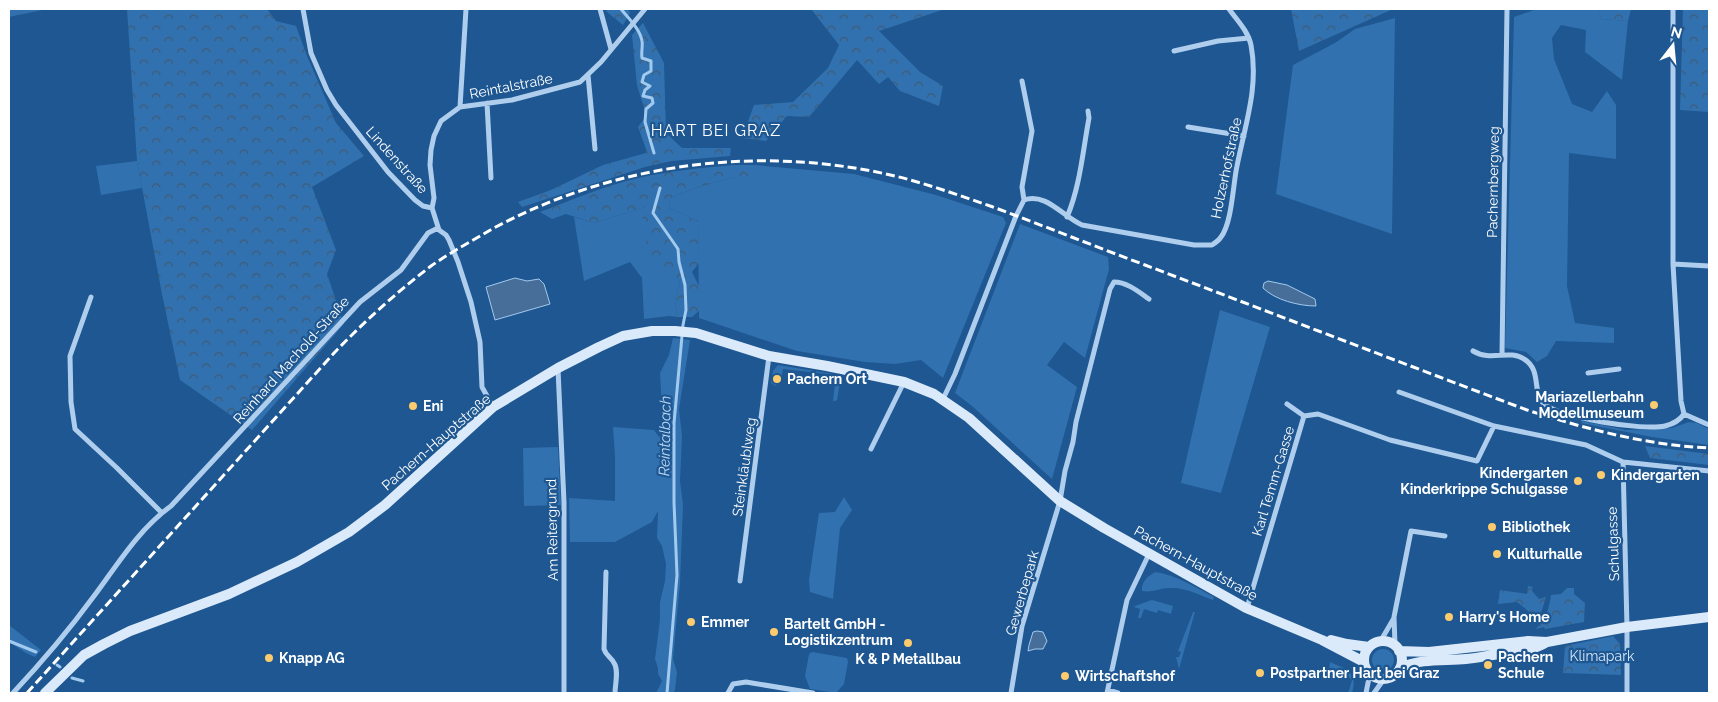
<svg xmlns="http://www.w3.org/2000/svg" width="1718" height="702" viewBox="0 0 1718 702" font-family="Raleway,sans-serif">
<style>
.grass{fill:#3171af}
.forest{fill:url(#forest-crowns)}
.water{fill:#466e98;stroke:#a2caef}
.lines{fill:none;stroke-linecap:round;stroke-linejoin:round}
.stream{stroke:#a2caef;stroke-width:3}
.street{stroke:#afceee;stroke-width:5}
.secondary{stroke:#dbeafa;stroke-width:10}
.rail{stroke:#fff;stroke-width:3;stroke-dasharray:9 4;stroke-linecap:butt}
.poi-dot{fill:#fccb6e;stroke:#1e5791;stroke-width:2}
.labels{text-anchor:middle;stroke-width:4.5;stroke-linejoin:round;paint-order:stroke}
.street-label{font-size:14px;fill:#fff;stroke:#1e5791}
.poi-label{font-size:14px;font-weight:bold;fill:#fff;stroke:#1e5791;text-anchor:start}
.park-label{font-size:14px;fill:#d4e7fa;stroke:#1e5791}
.water-label{font-size:15px;font-style:italic;fill:#bbd8f5;stroke:#1e5791}
.quarter-label{font-size:16px;letter-spacing:1px;fill:#fff;stroke:#1e5791}
</style>
<defs>
<pattern id="forest-crowns" width="20" height="18" patternUnits="userSpaceOnUse" patternTransform="scale(1.25)"><rect width="20" height="18" fill="#3171af"/><path d="M2 6a3 3 0 1 1 6 0M12 15a3 3 0 1 1 6 0" fill="none" stroke="#415b74"/></pattern>
</defs>
<rect width="100%" height="100%" fill="#1e5791"/>
<path class="grass" d="M 1555,9 L 1598,9 L 1601,19 L 1628,21 L 1622,80 L 1585,52 L 1586,30 L 1561,25 L 1552,38 L 1554,59 L 1572,104 L 1592,112 L 1607,91 L 1616,105 L 1616,159 L 1569,153 L 1567,286 L 1575,323 L 1614,328 L 1614,343 L 1556,341 L 1547,356 L 1537,362 L 1526,352 L 1505,348 L 1514,17 L 1534,10 Z
M 1395,18 L 1392,234 L 1276,194 L 1293,65 L 1335,43 L 1355,29 Z
M 137,161 L 142,188 L 101,195 L 96,166 Z
M 755,165 L 854,174 L 936,195 L 1003,217 L 1006,223 L 943,378 L 921,360 L 895,364 L 865,362 L 797,351 L 699,318 L 698,221 L 669,208 L 670,198 L 698,187 L 734,177 L 755,177 Z
M 645,207 L 650,231 L 680,282 L 675,301 L 677,317 L 669,316 L 644,319 L 642,278 L 630,262 L 584,281 L 574,217 L 594,223 Z
M 1020,224 L 1108,257 L 1109,269 L 1085,358 L 1064,342 L 1047,365 L 1077,387 L 1052,479 L 972,406 L 955,393 Z
M 1220,310 L 1270,327 L 1221,493 L 1181,483 Z
M 673,338 L 690,340 L 679,409 L 682,436 L 680,481 L 683,505 L 680,583 L 673,659 L 677,672 L 675,690 L 673,693 L 656,693 L 662,681 L 658,674 L 658,668 L 655,659 L 660,619 L 660,602 L 665,581 L 666,564 L 662,546 L 657,538 L 658,511 L 652,522 L 615,542 L 570,542 L 569,498 L 615,501 L 615,457 L 613,427 L 654,430 L 659,437 L 667,425 L 662,408 L 660,373 L 669,355 Z
M 778,365 L 840,375 L 841,377 L 837,400 L 835,401 L 833,401 L 836,375 L 783,369 L 780,384 L 775,386 L 771,383 L 773,371 Z
M 1582,421 L 1626,430 L 1672,428 L 1689,422 L 1697,423 L 1709,429 L 1709,445 L 1652,437 L 1581,423 Z
M 558,447 L 561,505 L 524,506 L 523,448 Z
M 844,497 L 852,510 L 840,528 L 833,599 L 810,592 L 809,580 L 819,513 L 835,512 Z
M 1155,572 C 1176,575 1195,587 1214,597 L 1213,600 C 1199,595 1185,587 1170,588 C 1160,588 1152,593 1142,591 C 1141,582 1148,576 1155,572 Z
M 1152,600 L 1173,606 L 1171,614 L 1158,610 L 1157,613 L 1144,609 L 1141,618 L 1138,618 L 1140,609 L 1134,607 L 1135,606 Z
M 1193,612 L 1195,612 L 1179,669 L 1176,657 L 1179,657 L 1181,652 L 1178,651 Z
M 9,625 L 41,650 L 35,657 L 26,653 L 9,642 Z
M1372 660a11 11 0 1 1 22 0a11 11 0 1 1-22 0Z
M 812,652 L 847,658 L 848,662 L 844,684 L 836,693 L 810,689 L 805,676 L 809,654 Z
M 1330,662 C 1348,670 1358,671 1352,693 L 1348,693 L 1352,680 L 1346,674 L 1329,669 Z"/>
<path class="forest" d="M 9,9 L 47,9 L 9,17 Z
M 127,9 L 267,9 L 276,21 L 296,26 L 307,56 L 336,123 L 364,156 L 312,187 L 336,250 L 327,274 L 344,324 L 252,430 L 180,380 L 162,294 L 137,161 Z
M 606,9 L 628,9 L 630,13 L 623,25 L 607,12 Z
M 811,9 L 945,9 L 879,31 L 920,72 L 943,86 L 939,106 L 900,91 L 888,77 L 879,84 L 857,60 L 809,117 L 787,116 L 766,141 L 742,138 L 754,105 L 793,102 L 828,68 L 839,45 Z
M 1291,9 L 1393,9 L 1299,51 Z
M 1598,9 L 1631,9 L 1628,21 L 1601,19 Z
M 1683,9 L 1709,9 L 1709,112 L 1680,110 Z
M 643,23 L 664,63 L 666,133 L 682,148 L 731,148 L 730,156 L 672,161 L 645,167 L 522,207 L 518,202 L 551,190 L 603,165 L 646,153 L 646,149 L 638,127 L 644,119 L 644,108 L 637,85 L 632,35 Z
M 733,165 L 755,165 L 755,177 L 734,177 L 698,187 L 670,198 L 669,208 L 698,221 L 699,263 L 692,272 L 699,286 L 699,311 L 692,317 L 677,317 L 675,301 L 680,282 L 671,268 L 652,270 L 641,254 L 650,231 L 642,220 L 645,207 L 594,223 L 566,214 L 552,219 L 540,212 C 572,200 604,186 638,178 C 669,171 701,168 733,165 Z
M 1645,446 L 1709,454 L 1709,465 L 1650,458 Z
M 1528,586 L 1533,587 L 1532,591 L 1539,599 L 1546,597 L 1541,613 L 1530,616 L 1528,611 L 1517,602 L 1498,604 L 1500,590 L 1527,594 Z
M 1567,588 L 1574,588 L 1574,594 L 1585,603 L 1584,622 L 1545,629 L 1544,627 L 1536,629 C 1546,618 1549,610 1551,595 L 1561,594 Z
M 1613,636 L 1620,644 L 1621,675 L 1563,673 L 1565,646 Z"/>
<path class="water" d="M 515,278 L 527,281 L 539,279 L 544,284 L 550,304 L 495,320 L 486,287 Z
M 1268,281 L 1287,285 L 1315,299 L 1316,306 C 1299,306 1275,300 1263,288 L 1264,283 Z
M 1037,631 L 1043,632 L 1047,641 L 1043,649 L 1035,649 L 1028,651 L 1029,645 L 1033,632 Z"/>
<g class="lines">
<path class="stream" d="M 621,9 C 628,18 640,29 642,41 C 643,46 641,52 642,58 L 651,61 L 651,71 L 644,75 L 642,82 L 650,86 L 645,90 L 643,96 L 652,98 L 653,103 L 646,109 L 645,122 L 654,153
M 660,188 L 653,213 L 678,249 L 679,262 L 685,285 L 686,310 L 683,325 L 674,423 L 674,502 L 677,575 L 667,693
M 9,641 L 36,652
M 57,665 L 60,667
M 72,678 L 83,681"/>
<path class="street" d="M 303,9 L 311,53 L 327,90 L 336,105 L 388,172 L 415,200 L 423,206 L 432,208
M 600,9 L 611,49
M 1673,9 L 1673,264 L 1681,401 L 1684,414
M 1174,51 L 1218,41 L 1249,38
M 588,75 L 595,149
M 1022,81 L 1032,131 L 1022,187 L 1024,200
M 487,103 L 491,178
M 460,107 L 466,9
M 1188,127 L 1244,136
M 1067,217 C 1080,187 1083,150 1089,118 L 1088,111
M 1673,264 L 1709,266
M 91,297 L 70,356 L 71,402 L 75,429 L 117,468 L 162,513
M 1473,351 C 1491,362 1509,349 1524,359 C 1542,370 1532,392 1543,403 C 1560,418 1643,431 1665,426 C 1673,424 1680,420 1684,414
M 1502,355 L 1507,9
M 558,369 L 564,503 L 564,693
M 1588,373 L 1619,369
M 1399,392 L 1494,426 L 1586,445 L 1623,462 L 1627,627 L 1627,693
M 943,399 L 955,374 L 1016,216 L 1024,200 C 1046,192 1063,217 1082,225 L 1194,245 L 1212,245 C 1215,243 1219,240 1221,237 C 1232,223 1233,184 1237,166 C 1245,125 1259,87 1251,45 C 1248,31 1237,20 1229,9
M 1287,404 L 1304,416
M 493,407 L 482,387 L 480,342 L 471,302 L 458,262 L 449,240 L 446,235 L 439,230 L 432,208 L 434,198 L 430,165 L 431,150 L 434,136 L 441,121 L 460,107 L 512,100 L 580,82 L 601,62 L 645,9
M 1684,414 L 1709,425
M 871,449 L 904,382
M 1623,462 L 1709,471
M 606,572 L 604,649 C 606,656 611,657 614,663 C 619,670 615,685 615,693
M 740,581 L 769,356
M 1247,608 L 1304,416 L 1318,414 L 1390,440 L 1477,461 L 1494,426
M 1380,642 L 1394,618
M 1395,645 L 1394,617 L 1411,531 L 1445,536
M 1108,690 L 1118,693
M 13,693 C 42,662 69,630 94,596 C 118,564 138,530 171,506 L 360,302 L 401,270 L 428,233 L 436,229 L 439,230
M 728,693 L 733,684 L 746,682 L 813,693
M 1011,693 L 1022,626 L 1060,501 L 1065,471 L 1073,442 L 1076,422 L 1110,289 L 1114,282 C 1127,282 1139,292 1149,299
M 1107,693 L 1127,600 L 1149,554
M 1366,693 L 1370,673
M 1374,693 L 1384,679"/>
<path class="secondary" d="M 1331,640 L 1347,644 L 1369,647
M1364 660a19 19 0 1 1 38 0a19 19 0 1 1-38 0Z
M 1399,651 L 1429,652 L 1528,641 L 1547,642 L 1627,627 L 1709,617
M 1400,668 C 1421,658 1444,661 1466,659 C 1478,658 1490,655 1501,654 C 1518,652 1532,651 1547,642
M 45,693 L 84,655 L 104,644 L 130,631 L 229,594 L 297,562 L 349,532 L 385,505 L 493,407 L 558,368 L 599,347 L 623,336 L 652,331 L 675,331 L 696,333 L 769,356 L 827,366 L 904,382 L 934,394 L 969,418 L 1060,501 L 1104,528 L 1246,608 L 1322,640 L 1364,662"/>
<path class="rail" d="M 27,693 L 335,352 C 365,321 397,292 431,266 C 451,252 472,241 492,229 C 615,163 759,144 895,176 C 928,184 961,196 993,207 C 1044,226 1094,246 1145,265 C 1272,313 1399,362 1527,410 C 1586,429 1646,445 1709,448"/>
</g>
<g class="poi-dot">
<circle cx="777" cy="379" r="5"/>
<circle cx="1654" cy="405" r="5"/>
<circle cx="413" cy="406" r="5"/>
<circle cx="1601" cy="475" r="5"/>
<circle cx="1578" cy="481" r="5"/>
<circle cx="1492" cy="527" r="5"/>
<circle cx="1497" cy="554" r="5"/>
<circle cx="1449" cy="617" r="5"/>
<circle cx="691" cy="622" r="5"/>
<circle cx="774" cy="632" r="5"/>
<circle cx="908" cy="643" r="5"/>
<circle cx="269" cy="658" r="5"/>
<circle cx="1488" cy="665" r="5"/>
<circle cx="1260" cy="673" r="5"/>
<circle cx="1065" cy="676" r="5"/>
</g>
<g class="labels">
<g class="street-label">
<text transform="translate(511 86) rotate(-11)" y="5">Reintalstraße</text>
<text transform="translate(397 160) rotate(48)" y="5">Lindenstraße</text>
<text transform="translate(1226 168) rotate(-78)" y="5">Holzerhofstraße</text>
<text transform="translate(1493 182) rotate(-89)" y="5">Pachernbergweg</text>
<text transform="translate(291 360) rotate(-48)" y="5">Reinhard Machold-Straße</text>
<text transform="translate(436 442) rotate(-41)" y="5">Pachern-Hauptstraße</text>
<text transform="translate(744 467) rotate(-82)" y="5">Steinkläublweg</text>
<text transform="translate(1273 481) rotate(-73)" y="5">Karl Temm-Gasse</text>
<text transform="translate(552 530) rotate(-91)" y="5">Am Reitergrund</text>
<text transform="translate(1613 544) rotate(-92)" y="5">Schulgasse</text>
<text transform="translate(1196 563) rotate(29)" y="5">Pachern-Hauptstraße</text>
<text transform="translate(1022 593) rotate(-74)" y="5">Gewerbepark</text>
</g>
<g class="poi-label">
<text x="787" y="384">Pachern Ort</text>
<text x="1644" y="402" text-anchor="end">Mariazellerbahn<tspan x="1644" dy="16">Modellmuseum</tspan></text>
<text x="423" y="411">Eni</text>
<text x="1568" y="478" text-anchor="end">Kindergarten<tspan x="1568" dy="16">Kinderkrippe Schulgasse</tspan></text>
<text x="1611" y="480">Kindergarten</text>
<text x="1502" y="532">Bibliothek</text>
<text x="1507" y="559">Kulturhalle</text>
<text x="1459" y="622">Harry's Home</text>
<text x="701" y="627">Emmer</text>
<text x="784" y="629">Bartelt GmbH -<tspan x="784" dy="16">Logistikzentrum</tspan></text>
<text x="1498" y="662">Pachern<tspan x="1498" dy="16">Schule</tspan></text>
<text x="279" y="663">Knapp AG</text>
<text x="908" y="664" text-anchor="middle">K &amp; P Metallbau</text>
<text x="1270" y="678">Postpartner Hart bei Graz</text>
<text x="1075" y="681">Wirtschaftshof</text>
</g>
<g class="park-label">
<text x="1602" y="661">Klimapark</text>
</g>
<g class="water-label">
<text transform="translate(665 436) rotate(-89)" y="5">Reintalbach</text>
</g>
<g class="quarter-label">
<text x="716" y="136">HART BEI GRAZ</text>
</g>
</g>
<rect width="1718" height="702" fill="none" stroke="#ffffff" stroke-width="20"/>
<g transform="translate(1673 45) rotate(16)" stroke="#1e5791" stroke-width="4" paint-order="stroke">
<path d="M0-4L9 19L0 12L-9 19Z" fill="#ffffff"/>
<text y="-8" font-size="14" font-weight="bold" text-anchor="middle" fill="#ffffff">N</text>
</g>
</svg>
